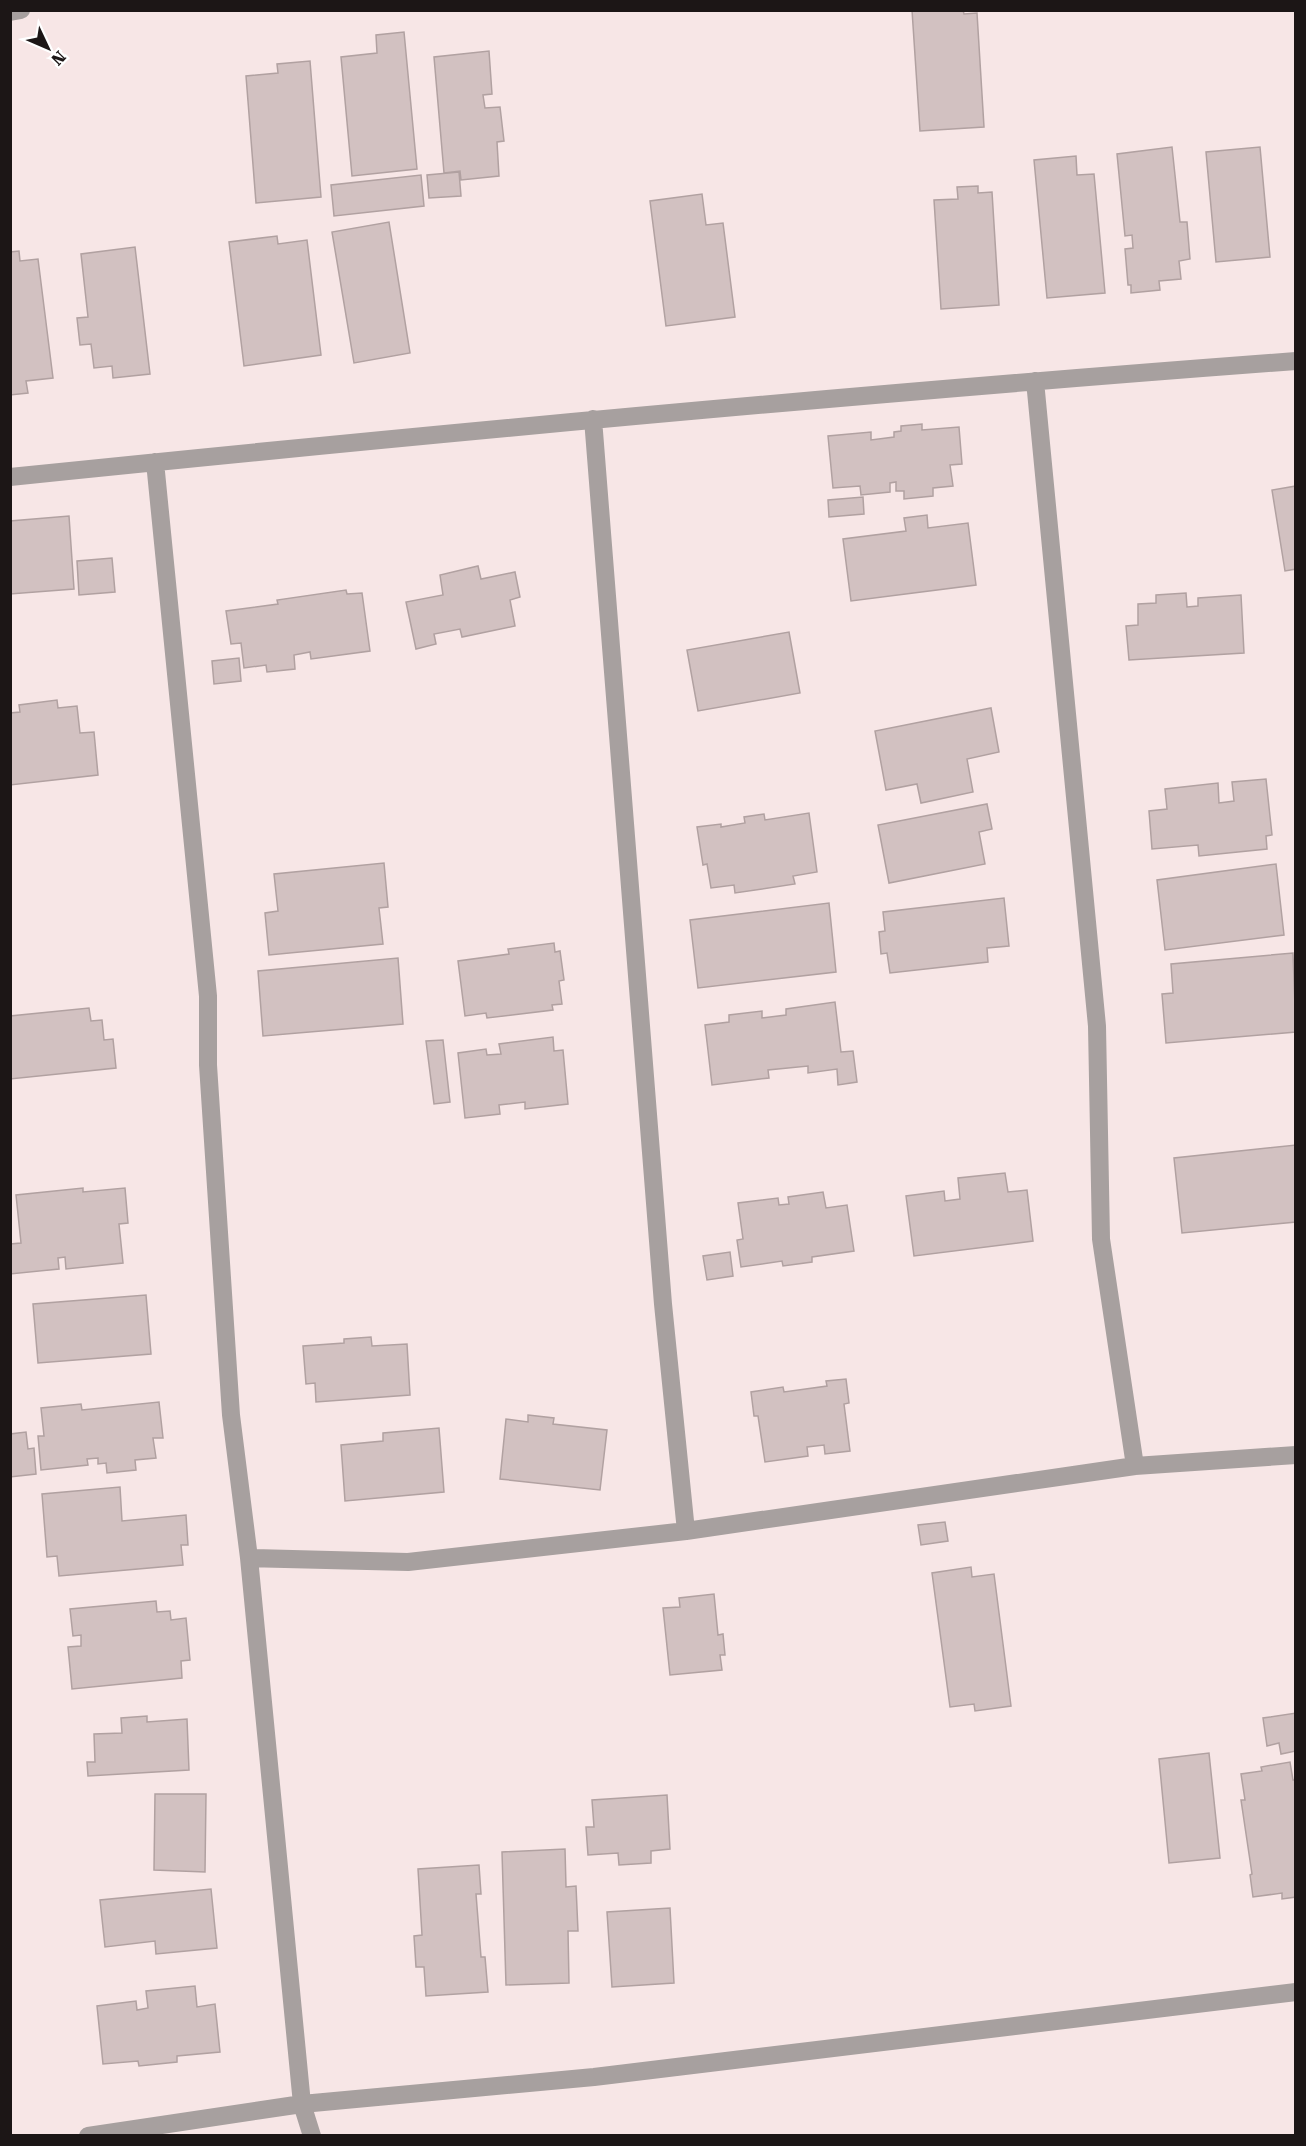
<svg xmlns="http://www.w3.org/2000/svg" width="1306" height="2146" viewBox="0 0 1306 2146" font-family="'Roboto Serif',serif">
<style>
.building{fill:#d2c1c1;stroke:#b1a1a1;stroke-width:1.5}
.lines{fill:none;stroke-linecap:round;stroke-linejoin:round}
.street{stroke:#a7a09f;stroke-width:18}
</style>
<rect width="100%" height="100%" fill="#f7e6e6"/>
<path class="building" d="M 912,10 L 963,10 L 964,14 L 977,13 L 984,127 L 920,131 Z
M 404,32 L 417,169 L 352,176 L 341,57 L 377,53 L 376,35 Z
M 489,51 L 492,94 L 483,95 L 485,108 L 500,107 L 504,141 L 497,142 L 499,176 L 461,180 L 460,171 L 444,173 L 434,57 Z
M 310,61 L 321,197 L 256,203 L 246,76 L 278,73 L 277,64 Z
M 1172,147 L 1180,222 L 1187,222 L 1190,259 L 1179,261 L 1181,279 L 1159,281 L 1160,290 L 1131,293 L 1131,285 L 1128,285 L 1125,249 L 1133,248 L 1132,235 L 1125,236 L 1117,154 Z
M 1260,147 L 1270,257 L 1216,262 L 1206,152 Z
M 1076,156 L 1077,175 L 1094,174 L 1105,293 L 1047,298 L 1034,160 Z
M 459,172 L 461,196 L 429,198 L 427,175 Z
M 421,175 L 424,206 L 334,216 L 331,185 Z
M 978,186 L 978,193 L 992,192 L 999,305 L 941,309 L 934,200 L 958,199 L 957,187 Z
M 702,194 L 706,225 L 723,223 L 735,317 L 666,326 L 650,201 Z
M 389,222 L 410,353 L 354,363 L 332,232 Z
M 277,236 L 278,244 L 307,240 L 321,355 L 244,366 L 229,242 Z
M 135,247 L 150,374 L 113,378 L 112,366 L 94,368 L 91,344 L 80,345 L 77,318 L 88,317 L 81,254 Z
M 19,251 L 20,261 L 38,259 L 53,378 L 26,381 L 28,393 L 10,395 L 10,252 Z
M 922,424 L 922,430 L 959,427 L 962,464 L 950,465 L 953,486 L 933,488 L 933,496 L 904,499 L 904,491 L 896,491 L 896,482 L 890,483 L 890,492 L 861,495 L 860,486 L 833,488 L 828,436 L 871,432 L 871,440 L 894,437 L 894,432 L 901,431 L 901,426 Z
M 1296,486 L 1296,569 L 1285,571 L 1272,490 Z
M 863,497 L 864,514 L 829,517 L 828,500 Z
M 927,515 L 928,528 L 968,523 L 976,585 L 851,601 L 843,539 L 906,531 L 904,518 Z
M 69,516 L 74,589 L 10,594 L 10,521 Z
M 112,558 L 115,592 L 79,595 L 77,561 Z
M 478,566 L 481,579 L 515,572 L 520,597 L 510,600 L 515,626 L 462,637 L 460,629 L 434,634 L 436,644 L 416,649 L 406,602 L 443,595 L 440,575 Z
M 346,590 L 347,594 L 362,593 L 370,651 L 311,659 L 310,652 L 294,655 L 295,669 L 267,672 L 266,665 L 244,668 L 241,643 L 231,644 L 226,611 L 278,604 L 277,600 Z
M 1186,593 L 1187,607 L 1198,606 L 1198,598 L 1241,595 L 1244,653 L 1129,660 L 1126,626 L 1138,625 L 1138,604 L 1156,603 L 1156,595 Z
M 789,632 L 800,693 L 698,711 L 687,650 Z
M 239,658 L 241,681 L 214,684 L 212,661 Z
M 57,700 L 58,708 L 77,706 L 80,733 L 94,732 L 98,775 L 10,785 L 10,713 L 20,712 L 19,705 Z
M 991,708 L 999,752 L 967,759 L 973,792 L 921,803 L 917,784 L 886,790 L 875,731 Z
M 1266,779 L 1272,835 L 1266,836 L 1267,849 L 1199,856 L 1198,845 L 1152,849 L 1149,811 L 1167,809 L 1165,789 L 1218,783 L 1219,803 L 1234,801 L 1232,782 Z
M 987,804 L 992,829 L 979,832 L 985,864 L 889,883 L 878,825 Z
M 809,813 L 817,872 L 793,876 L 795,884 L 735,893 L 734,885 L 711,888 L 707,864 L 703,865 L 697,827 L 721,824 L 721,827 L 745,823 L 744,817 L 764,814 L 765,820 Z
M 384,863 L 388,907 L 379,908 L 383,944 L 269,955 L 265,913 L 278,911 L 274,874 Z
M 1276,864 L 1284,935 L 1165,950 L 1157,880 Z
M 1004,898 L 1009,946 L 987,948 L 988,962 L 890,973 L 887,953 L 881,954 L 879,932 L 885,931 L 883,912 Z
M 829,903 L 836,972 L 698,988 L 690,920 Z
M 554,943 L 555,952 L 560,951 L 564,980 L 559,981 L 562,1004 L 552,1005 L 553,1010 L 487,1018 L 486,1013 L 465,1016 L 458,961 L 509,954 L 508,949 Z
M 1293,953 L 1296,1032 L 1166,1043 L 1162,994 L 1173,993 L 1171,964 Z
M 398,958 L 403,1024 L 263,1036 L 258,971 Z
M 835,1002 L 841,1052 L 853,1051 L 857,1082 L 838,1085 L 837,1069 L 808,1073 L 808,1066 L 768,1070 L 769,1078 L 712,1085 L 705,1025 L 729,1022 L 729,1015 L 762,1011 L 762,1018 L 786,1015 L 786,1009 Z
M 89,1008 L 91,1021 L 102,1020 L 104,1040 L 113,1039 L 116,1068 L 10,1079 L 10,1016 Z
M 553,1037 L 554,1051 L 563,1050 L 568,1104 L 525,1109 L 525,1102 L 499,1105 L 500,1114 L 465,1118 L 458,1053 L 486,1049 L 487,1055 L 501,1054 L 499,1044 Z
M 443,1040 L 450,1102 L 434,1104 L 426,1041 Z
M 1296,1145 L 1296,1222 L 1182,1233 L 1174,1158 Z
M 1005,1173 L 1008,1192 L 1027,1190 L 1033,1241 L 914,1256 L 906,1196 L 944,1191 L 945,1201 L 960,1199 L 958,1178 Z
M 83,1188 L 83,1192 L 125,1188 L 128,1223 L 119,1224 L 123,1263 L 66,1269 L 65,1257 L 58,1258 L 59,1269 L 10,1274 L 10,1244 L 21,1243 L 16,1195 Z
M 823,1192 L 826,1208 L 847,1205 L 854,1251 L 812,1257 L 812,1262 L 783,1266 L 782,1261 L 741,1267 L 737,1240 L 743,1239 L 738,1203 L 778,1198 L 779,1205 L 789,1204 L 788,1197 Z
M 730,1252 L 733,1276 L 707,1280 L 703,1256 Z
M 146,1295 L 151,1354 L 38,1363 L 33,1304 Z
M 371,1337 L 372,1346 L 407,1344 L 410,1395 L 316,1402 L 315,1383 L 306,1384 L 303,1346 L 344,1343 L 344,1339 Z
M 846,1379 L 849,1403 L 844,1404 L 850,1451 L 825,1454 L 824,1445 L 807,1447 L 808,1456 L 765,1462 L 758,1416 L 754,1416 L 751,1392 L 783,1387 L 784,1392 L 827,1386 L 826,1381 Z
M 159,1402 L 163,1438 L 153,1438 L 156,1458 L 135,1460 L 136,1470 L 107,1473 L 106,1463 L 98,1464 L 98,1458 L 87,1459 L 88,1465 L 41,1470 L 38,1436 L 44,1436 L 41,1408 L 81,1404 L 82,1410 Z
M 528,1415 L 554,1418 L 553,1424 L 607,1430 L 600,1490 L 500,1479 L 506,1419 L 528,1422 Z
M 439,1428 L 444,1492 L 345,1501 L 341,1445 L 383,1441 L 383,1433 Z
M 26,1432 L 28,1449 L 34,1448 L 36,1474 L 10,1477 L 10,1434 Z
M 120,1487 L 122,1521 L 186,1515 L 188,1545 L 181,1545 L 183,1565 L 59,1576 L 57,1556 L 47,1557 L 42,1494 Z
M 945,1522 L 948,1541 L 921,1545 L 918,1525 Z
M 971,1567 L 972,1577 L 994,1574 L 1011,1706 L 975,1711 L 974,1704 L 950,1707 L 932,1573 Z
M 714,1594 L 718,1635 L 723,1634 L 725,1655 L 720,1655 L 722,1670 L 670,1675 L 663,1608 L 680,1607 L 679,1598 Z
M 156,1601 L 157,1612 L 170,1611 L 171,1620 L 186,1618 L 190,1660 L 181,1661 L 182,1678 L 72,1689 L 68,1647 L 81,1646 L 81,1635 L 73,1636 L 70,1609 Z
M 1296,1713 L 1296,1751 L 1281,1754 L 1279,1743 L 1267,1746 L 1263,1718 Z
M 147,1716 L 147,1722 L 187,1719 L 189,1770 L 88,1776 L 87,1762 L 95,1762 L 94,1734 L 122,1733 L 121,1718 Z
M 1209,1753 L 1220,1858 L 1169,1863 L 1159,1759 Z
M 1290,1762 L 1293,1780 L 1296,1780 L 1296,1897 L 1282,1899 L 1282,1893 L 1253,1897 L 1250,1875 L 1252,1874 L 1241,1800 L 1245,1800 L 1241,1774 L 1262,1771 L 1261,1767 Z
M 155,1794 L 206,1794 L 205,1872 L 154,1870 Z
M 667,1795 L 670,1849 L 651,1851 L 651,1863 L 619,1865 L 618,1853 L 588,1855 L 586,1827 L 594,1827 L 592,1800 Z
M 565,1849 L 566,1887 L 576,1886 L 578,1931 L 568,1931 L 569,1983 L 506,1985 L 502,1852 Z
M 479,1865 L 481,1894 L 476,1894 L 481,1957 L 485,1957 L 488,1992 L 426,1996 L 424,1967 L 416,1967 L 414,1936 L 422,1935 L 418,1869 Z
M 211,1889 L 217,1948 L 156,1954 L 155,1941 L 105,1947 L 100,1900 Z
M 670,1908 L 674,1983 L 612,1987 L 607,1912 Z
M 195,1986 L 197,2007 L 215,2004 L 220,2052 L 177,2056 L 177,2062 L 139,2066 L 138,2061 L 103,2064 L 97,2006 L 136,2001 L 137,2010 L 148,2008 L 146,1991 Z"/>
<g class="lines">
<path class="street" d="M 10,12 L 21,10
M 1035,381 L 1097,1026 L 1101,1239 L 1135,1466
M 593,419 L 663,1304 L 686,1531
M 155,462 L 208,996 L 208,1065 L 231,1415 L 249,1558 L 302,2104 L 312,2136
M 10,477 C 438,433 867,393 1296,361
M 249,1558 L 408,1562 L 686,1531 L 1135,1466 L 1296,1455
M 88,2136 L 302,2104 L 594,2077 L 1296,1992"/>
</g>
<rect width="1306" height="2146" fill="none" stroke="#1c1616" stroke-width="24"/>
<g transform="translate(48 48) rotate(134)" stroke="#ffffff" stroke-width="4.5" paint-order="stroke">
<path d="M0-4.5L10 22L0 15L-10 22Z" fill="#1c1616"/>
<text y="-9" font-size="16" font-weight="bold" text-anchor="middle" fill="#1c1616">N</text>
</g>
</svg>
